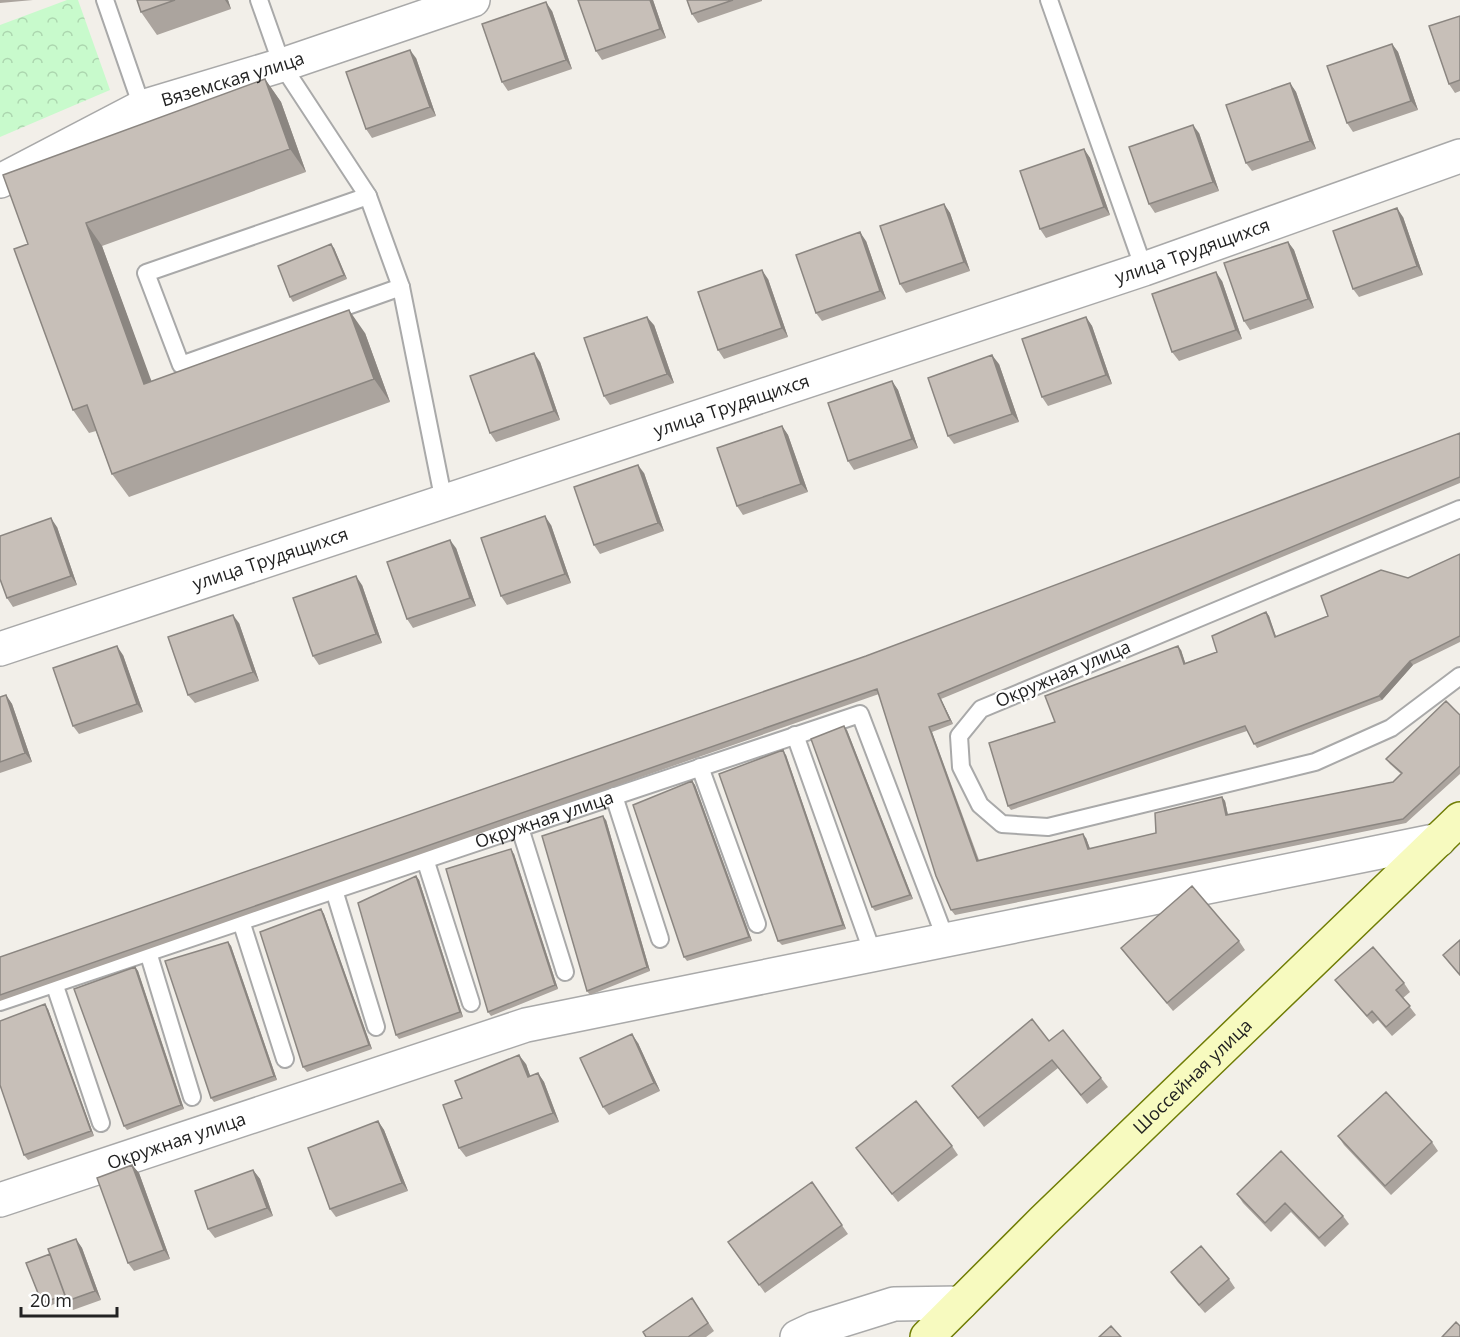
<svg xmlns="http://www.w3.org/2000/svg" width="1460" height="1337" viewBox="0 0 1460 1337" font-family="'Open Sans',sans-serif">
<style>
.park{fill:url(#park-crowns)}
.lines{fill:none;stroke-linecap:round;stroke-linejoin:round}
.lane-casing{stroke:#a9a9a9;stroke-width:20}
.street-casing{stroke:#a9a9a9;stroke-width:36}
.secondary-casing{stroke:#707d05;stroke-width:36}
.lane{stroke:#fff;stroke-width:16}
.street{stroke:#fff;stroke-width:33}
.secondary{stroke:#f7fabf;stroke-width:33}
.wall{fill:#aba49e}
.shaded-wall{fill:#8b8681}
.building{fill:#c7bfb8;stroke:#8b8681;stroke-width:1.5}
.labels{text-anchor:middle;stroke-width:5;stroke-linejoin:round;paint-order:stroke}
.street-label{font-size:18px;fill:#222;stroke:#fff}
</style>
<defs>
<pattern id="park-crowns" width="20" height="18" patternUnits="userSpaceOnUse" patternTransform="scale(1.5)"><rect width="20" height="18" fill="#c8facc"/><path d="M2 6a3 3 0 1 1 6 0M12 15a3 3 0 1 1 6 0" fill="none" stroke="#acd6af"/></pattern>
</defs>
<rect width="100%" height="100%" fill="#f2efe9"/>
<path class="park" d="M 67,0 L 78,0 L 110,90 L 0,137 L 0,25 Z"/>
<g class="lines">
<g class="lane-casing">
<g id="lane">
<path d="M 105,0 L 142,107"/>
<path d="M 259,0 L 282,65 L 368,196 L 401,287 L 444,502"/>
<path d="M 1049,0 L 1144,269"/>
<path d="M 368,196 L 146,273 L 181,365 L 401,287"/>
<path d="M 1460,509 L 981,709 L 959,736 L 961,767 L 980,805 L 1002,824 L 1048,827 L 1315,762 L 1391,728 L 1460,676"/>
<path d="M 795,735 L 873,954"/>
<path d="M 700,767 L 757,924"/>
<path d="M 614,796 L 660,939"/>
<path d="M 520,828 L 565,972"/>
<path d="M 425,859 L 471,1003"/>
<path d="M 334,890 L 376,1027"/>
<path d="M 241,921 L 285,1059"/>
<path d="M 148,952 L 192,1097"/>
<path d="M 54,983 L 101,1123"/>
<path id="s1" d="M 0,1002 L 860,714 L 946,940"/>
</g>
</g>
<g class="street-casing">
<g id="street">
<path id="s2" d="M 0,181 L 142,107 L 282,65 L 473,0"/>
<path id="s3" d="M 0,649 L 1144,269 L 1460,156"/>
<path id="s4" d="M 0,1200 L 526,1025 L 1439,840"/>
<path d="M 797,1337 L 814,1329 L 894,1304 L 961,1303"/>
</g>
</g>
<g class="secondary-casing">
<g id="secondary">
<path id="s5" d="M 927,1337 L 1043,1221 L 1460,819"/>
</g>
</g>
<use href="#lane" class="lane"/>
<use href="#street" class="street"/>
<use href="#secondary" class="secondary"/>
</g>
<path class="wall" d="M 0,0 L 33,0 L 0,3 Z
M 137,0 L 228,0 L 231,9 L 157,35 L 141,12 Z
M 653,0 L 666,38 L 602,60 L 596,51 Z
M 687,0 L 762,0 L 762,1 L 698,23 L 692,14 Z
M 552,11 L 572,69 L 508,91 L 502,82 Z
M 1460,16 L 1460,91 L 1455,93 L 1449,84 Z
M 1392,44 L 1398,52 L 1418,110 L 1353,132 L 1347,123 Z
M 416,58 L 436,116 L 372,138 L 366,129 Z
M 265,79 L 281,102 L 306,172 L 102,246 L 151,382 L 365,333 L 390,402 L 129,497 L 112,474 L 96,431 L 89,433 L 73,410 L 28,244 Z
M 1290,83 L 1296,92 L 1316,149 L 1252,171 L 1246,163 Z
M 1199,133 L 1219,191 L 1155,213 L 1149,204 Z
M 1084,149 L 1090,158 L 1110,215 L 1046,238 L 1040,229 Z
M 944,204 L 950,213 L 970,271 L 906,293 L 900,284 Z
M 1403,217 L 1423,275 L 1359,297 L 1353,289 Z
M 866,241 L 886,299 L 822,321 L 816,313 Z
M 1288,242 L 1294,250 L 1314,308 L 1250,330 L 1244,321 Z
M 334,248 L 347,279 L 293,302 L 290,297 Z
M 768,279 L 788,337 L 724,359 L 718,350 Z
M 1222,281 L 1242,339 L 1179,361 L 1172,352 Z
M 1086,317 L 1092,326 L 1112,384 L 1048,406 L 1042,397 Z
M 654,325 L 674,383 L 610,405 L 604,396 Z
M 540,362 L 560,420 L 496,442 L 490,433 Z
M 999,364 L 1019,422 L 954,444 L 948,436 Z
M 892,381 L 898,390 L 918,448 L 854,470 L 848,461 Z
M 782,426 L 788,435 L 808,492 L 743,515 L 737,506 Z
M 1460,433 L 1460,483 L 941,699 L 953,724 L 932,732 L 979,860 L 1086,838 L 1090,849 L 1156,833 L 1222,797 L 1225,801 L 1228,815 L 1393,782 L 1401,774 L 1390,764 L 1386,759 L 1460,715 L 1460,774 L 1406,823 L 955,915 L 951,910 L 879,694 L 0,1001 L 0,957 L 866,656 Z
M 644,473 L 664,531 L 600,554 L 594,545 Z
M 551,525 L 571,583 L 507,605 L 501,596 Z
M 57,527 L 77,585 L 13,607 L 7,598 Z
M 456,548 L 476,606 L 413,628 L 407,619 Z
M 1460,554 L 1460,642 L 1413,665 L 1382,700 L 1257,748 L 1247,731 L 1011,810 L 1008,806 L 1055,722 L 1181,650 L 1185,663 L 1217,652 L 1266,612 L 1269,616 L 1276,637 L 1328,616 Z
M 362,585 L 382,643 L 319,665 L 313,656 Z
M 239,623 L 259,681 L 195,703 L 188,695 Z
M 123,655 L 143,712 L 79,734 L 73,726 Z
M 6,695 L 12,704 L 32,762 L 0,773 L 0,697 Z
M 847,730 L 913,899 L 875,911 L 872,907 Z
M 786,755 L 846,929 L 782,945 L 778,941 Z
M 692,781 L 695,785 L 752,941 L 687,961 L 684,957 Z
M 606,820 L 650,971 L 590,995 L 587,991 Z
M 514,854 L 558,989 L 491,1016 L 488,1012 Z
M 416,876 L 419,880 L 463,1017 L 399,1039 L 396,1035 Z
M 321,909 L 324,914 L 372,1049 L 307,1072 L 303,1067 Z
M 1239,941 L 1245,950 L 1173,1011 L 1127,956 L 1121,948 Z
M 228,942 L 231,946 L 277,1080 L 214,1102 L 211,1098 Z
M 135,967 L 138,971 L 184,1109 L 127,1130 L 124,1126 Z
M 1335,980 L 1404,983 L 1410,992 L 1403,998 L 1416,1015 L 1392,1036 L 1378,1020 L 1373,1024 L 1342,989 Z
M 48,1009 L 94,1136 L 28,1160 L 24,1155 Z
M 1049,1041 L 1101,1078 L 1108,1087 L 1087,1104 L 1058,1068 L 984,1127 L 952,1086 Z
M 638,1043 L 660,1091 L 609,1115 L 603,1107 Z
M 526,1064 L 530,1076 L 538,1073 L 544,1082 L 559,1122 L 466,1157 L 459,1148 L 462,1098 Z
M 378,1121 L 384,1130 L 408,1191 L 336,1217 L 330,1209 Z
M 1338,1136 L 1432,1142 L 1438,1151 L 1391,1195 L 1344,1145 Z
M 952,1146 L 958,1155 L 898,1202 L 856,1148 Z
M 1281,1151 L 1343,1216 L 1349,1224 L 1325,1247 L 1291,1212 L 1271,1232 L 1243,1203 L 1237,1194 Z
M 132,1165 L 139,1173 L 170,1259 L 134,1271 L 128,1263 Z
M 253,1170 L 260,1179 L 273,1216 L 215,1238 L 208,1229 Z
M 812,1182 L 848,1234 L 765,1293 L 728,1242 Z
M 76,1239 L 82,1248 L 101,1300 L 73,1310 L 66,1299 L 45,1308 L 42,1303 L 50,1254 Z
M 1171,1272 L 1229,1279 L 1235,1288 L 1205,1313 L 1177,1281 Z
M 692,1298 L 714,1331 L 706,1337 L 646,1337 Z"/>
<path class="shaded-wall" d="M 225,0 L 228,0 L 231,9 Z
M 650,0 L 653,0 L 666,38 L 660,29 Z
M 546,2 L 552,11 L 572,69 L 566,60 Z
M 1392,44 L 1398,52 L 1418,110 L 1411,101 Z
M 410,50 L 416,58 L 436,116 L 430,107 Z
M 265,79 L 281,102 L 306,172 L 290,149 Z
M 1290,83 L 1296,92 L 1316,149 L 1310,141 Z
M 1193,125 L 1199,133 L 1219,191 L 1213,182 Z
M 1084,149 L 1090,158 L 1110,215 L 1104,207 Z
M 944,204 L 950,213 L 970,271 L 964,262 Z
M 1397,208 L 1403,217 L 1423,275 L 1417,266 Z
M 86,223 L 102,246 L 161,407 L 144,384 Z
M 860,232 L 866,241 L 886,299 L 880,291 Z
M 1288,242 L 1294,250 L 1314,308 L 1308,299 Z
M 331,244 L 334,248 L 347,279 L 344,275 Z
M 762,270 L 768,279 L 788,337 L 782,328 Z
M 1216,272 L 1222,281 L 1242,339 L 1236,330 Z
M 349,310 L 365,333 L 390,402 L 374,379 Z
M 647,317 L 654,325 L 674,383 L 667,374 Z
M 1086,317 L 1092,326 L 1112,384 L 1106,375 Z
M 534,353 L 540,362 L 560,420 L 554,411 Z
M 992,355 L 999,364 L 1019,422 L 1012,414 Z
M 892,381 L 898,390 L 918,448 L 912,439 Z
M 782,426 L 788,435 L 808,492 L 801,484 Z
M 638,465 L 644,473 L 664,531 L 658,523 Z
M 545,516 L 551,525 L 571,583 L 565,574 Z
M 51,518 L 57,527 L 77,585 L 71,576 Z
M 450,540 L 456,548 L 476,606 L 470,598 Z
M 356,576 L 362,585 L 382,643 L 376,634 Z
M 1266,612 L 1269,616 L 1278,642 L 1275,637 Z
M 233,615 L 239,623 L 259,681 L 253,672 Z
M 117,646 L 123,655 L 143,712 L 137,704 Z
M 1178,646 L 1181,650 L 1187,668 L 1184,664 Z
M 1410,661 L 1413,665 L 1382,700 L 1379,696 Z
M 938,694 L 941,699 L 953,724 L 950,720 Z
M 6,695 L 12,704 L 32,762 L 25,753 Z
M 844,726 L 847,730 L 913,899 L 910,895 Z
M 929,727 L 932,732 L 980,865 L 977,861 Z
M 783,750 L 786,755 L 846,929 L 843,925 Z
M 692,781 L 695,785 L 752,941 L 749,937 Z
M 1222,797 L 1225,801 L 1229,820 L 1226,815 Z
M 603,816 L 606,820 L 650,971 L 647,967 Z
M 1083,834 L 1086,838 L 1092,854 L 1088,849 Z
M 511,849 L 514,854 L 558,989 L 555,985 Z
M 416,876 L 419,880 L 463,1017 L 460,1012 Z
M 321,909 L 324,914 L 372,1049 L 369,1045 Z
M 228,942 L 231,946 L 277,1080 L 274,1076 Z
M 135,967 L 138,971 L 184,1109 L 181,1105 Z
M 45,1004 L 48,1009 L 94,1136 L 91,1131 Z
M 632,1034 L 638,1043 L 660,1091 L 654,1083 Z
M 519,1055 L 526,1064 L 534,1086 L 528,1077 Z
M 538,1073 L 544,1082 L 559,1122 L 553,1113 Z
M 378,1121 L 384,1130 L 408,1191 L 402,1183 Z
M 132,1165 L 139,1173 L 170,1259 L 164,1250 Z
M 253,1170 L 260,1179 L 273,1216 L 267,1208 Z
M 76,1239 L 82,1248 L 101,1300 L 95,1291 Z"/>
<path class="building" d="M 137,0 L 175,0 L 141,12 Z
M 578,0 L 650,0 L 660,29 L 596,51 Z
M 687,0 L 733,0 L 692,14 Z
M 546,2 L 566,60 L 502,82 L 482,24 Z
M 1460,16 L 1460,80 L 1449,84 L 1429,26 Z
M 1392,44 L 1411,101 L 1347,123 L 1327,66 Z
M 410,50 L 430,107 L 366,129 L 346,72 Z
M 265,79 L 290,149 L 86,223 L 144,384 L 349,310 L 374,379 L 112,474 L 87,405 L 73,410 L 14,249 L 28,244 L 3,175 Z
M 1290,83 L 1310,141 L 1246,163 L 1226,105 Z
M 1193,125 L 1213,182 L 1149,204 L 1129,147 Z
M 1084,149 L 1104,207 L 1040,229 L 1020,171 Z
M 944,204 L 964,262 L 900,284 L 880,226 Z
M 1397,208 L 1417,266 L 1353,289 L 1333,231 Z
M 860,232 L 880,291 L 816,313 L 796,255 Z
M 1288,242 L 1308,299 L 1244,321 L 1224,263 Z
M 331,244 L 344,275 L 290,297 L 278,266 Z
M 762,270 L 782,328 L 718,350 L 698,292 Z
M 1216,272 L 1236,330 L 1172,352 L 1152,294 Z
M 647,317 L 667,374 L 604,396 L 584,338 Z
M 1086,317 L 1106,375 L 1042,397 L 1022,339 Z
M 534,353 L 554,411 L 490,433 L 470,376 Z
M 992,355 L 1012,414 L 948,436 L 928,378 Z
M 892,381 L 912,439 L 848,461 L 828,403 Z
M 782,426 L 801,484 L 737,506 L 717,448 Z
M 1460,433 L 1460,477 L 938,694 L 950,720 L 929,727 L 977,861 L 1083,834 L 1088,849 L 1156,833 L 1155,813 L 1222,797 L 1226,815 L 1393,782 L 1402,773 L 1386,759 L 1446,701 L 1460,715 L 1460,766 L 1403,819 L 951,910 L 936,876 L 877,689 L 0,995 L 0,957 L 866,656 Z
M 638,465 L 658,523 L 594,545 L 574,487 Z
M 545,516 L 565,574 L 501,596 L 481,538 Z
M 51,518 L 71,576 L 7,598 L 0,579 L 0,536 Z
M 450,540 L 470,598 L 407,619 L 387,562 Z
M 1460,554 L 1460,636 L 1410,661 L 1379,696 L 1254,744 L 1245,726 L 1008,806 L 989,743 L 1055,722 L 1045,696 L 1178,646 L 1184,664 L 1217,652 L 1212,636 L 1266,612 L 1275,637 L 1328,616 L 1321,596 L 1381,570 L 1408,578 Z
M 356,576 L 376,634 L 313,656 L 293,598 Z
M 233,615 L 253,672 L 188,695 L 168,637 Z
M 117,646 L 137,704 L 73,726 L 53,668 Z
M 6,695 L 25,753 L 0,762 L 0,697 Z
M 844,726 L 910,895 L 872,907 L 811,739 Z
M 783,750 L 843,925 L 778,941 L 719,774 Z
M 692,781 L 749,937 L 684,957 L 633,805 Z
M 603,816 L 647,967 L 587,991 L 542,836 Z
M 511,849 L 555,985 L 488,1012 L 446,869 Z
M 416,876 L 460,1012 L 396,1035 L 358,903 Z
M 1192,886 L 1239,941 L 1167,1003 L 1121,948 Z
M 321,909 L 369,1045 L 303,1067 L 260,932 Z
M 1460,940 L 1460,975 L 1443,955 Z
M 228,942 L 274,1076 L 211,1098 L 165,961 Z
M 1373,947 L 1404,983 L 1396,990 L 1410,1006 L 1386,1027 L 1372,1011 L 1367,1016 L 1335,980 Z
M 135,967 L 181,1105 L 124,1126 L 74,989 Z
M 45,1004 L 91,1131 L 24,1155 L 0,1085 L 0,1021 Z
M 1032,1019 L 1049,1041 L 1063,1030 L 1101,1078 L 1081,1095 L 1052,1060 L 978,1118 L 952,1086 Z
M 632,1034 L 654,1083 L 603,1107 L 580,1058 Z
M 519,1055 L 528,1077 L 538,1073 L 553,1113 L 459,1148 L 443,1105 L 462,1098 L 455,1081 Z
M 1386,1092 L 1432,1142 L 1385,1186 L 1338,1136 Z
M 916,1101 L 952,1146 L 892,1194 L 856,1148 Z
M 378,1121 L 402,1183 L 330,1209 L 308,1148 Z
M 1281,1151 L 1343,1216 L 1319,1238 L 1285,1203 L 1265,1223 L 1237,1194 Z
M 132,1165 L 164,1250 L 128,1263 L 97,1178 Z
M 253,1170 L 267,1208 L 208,1229 L 195,1191 Z
M 812,1182 L 842,1225 L 759,1285 L 728,1242 Z
M 76,1239 L 95,1291 L 67,1301 L 48,1249 Z
M 1201,1246 L 1229,1279 L 1199,1305 L 1171,1272 Z
M 50,1254 L 65,1295 L 42,1303 L 26,1263 Z
M 692,1298 L 708,1323 L 688,1337 L 646,1337 L 643,1332 Z
M 1456,1322 L 1460,1326 L 1460,1337 L 1442,1337 Z
M 1111,1326 L 1121,1337 L 1099,1337 Z"/>
<g class="labels">
<g class="street-label">
<text dy="6" stroke="none"><textPath href="#s2" startOffset="255">Вяземская улица</textPath></text>
<text dy="6" stroke="none"><textPath href="#s3" startOffset="1257">улица Трудящихся</textPath></text>
<text dy="6" stroke="none"><textPath href="#s3" startOffset="771">улица Трудящихся</textPath></text>
<text dy="6" stroke="none"><textPath href="#s3" startOffset="285">улица Трудящихся</textPath></text>
<text transform="translate(1063 674) rotate(-23)" y="6">Окружная улица</text>
<text dy="6" stroke="none"><textPath href="#s1" startOffset="574">Окружная улица</textPath></text>
<text dy="6" stroke="none"><textPath href="#s5" startOffset="372">Шоссейная улица</textPath></text>
<text dy="6" stroke="none"><textPath href="#s4" startOffset="186">Окружная улица</textPath></text>
</g>
</g>
<path d="M21 1307v9h96v-9" fill="none" stroke="#222222" stroke-width="3"/>
<text x="30" y="1307" font-size="18" fill="#222222" stroke="#ffffff" stroke-width="4.5" paint-order="stroke">20 m</text>
</svg>
